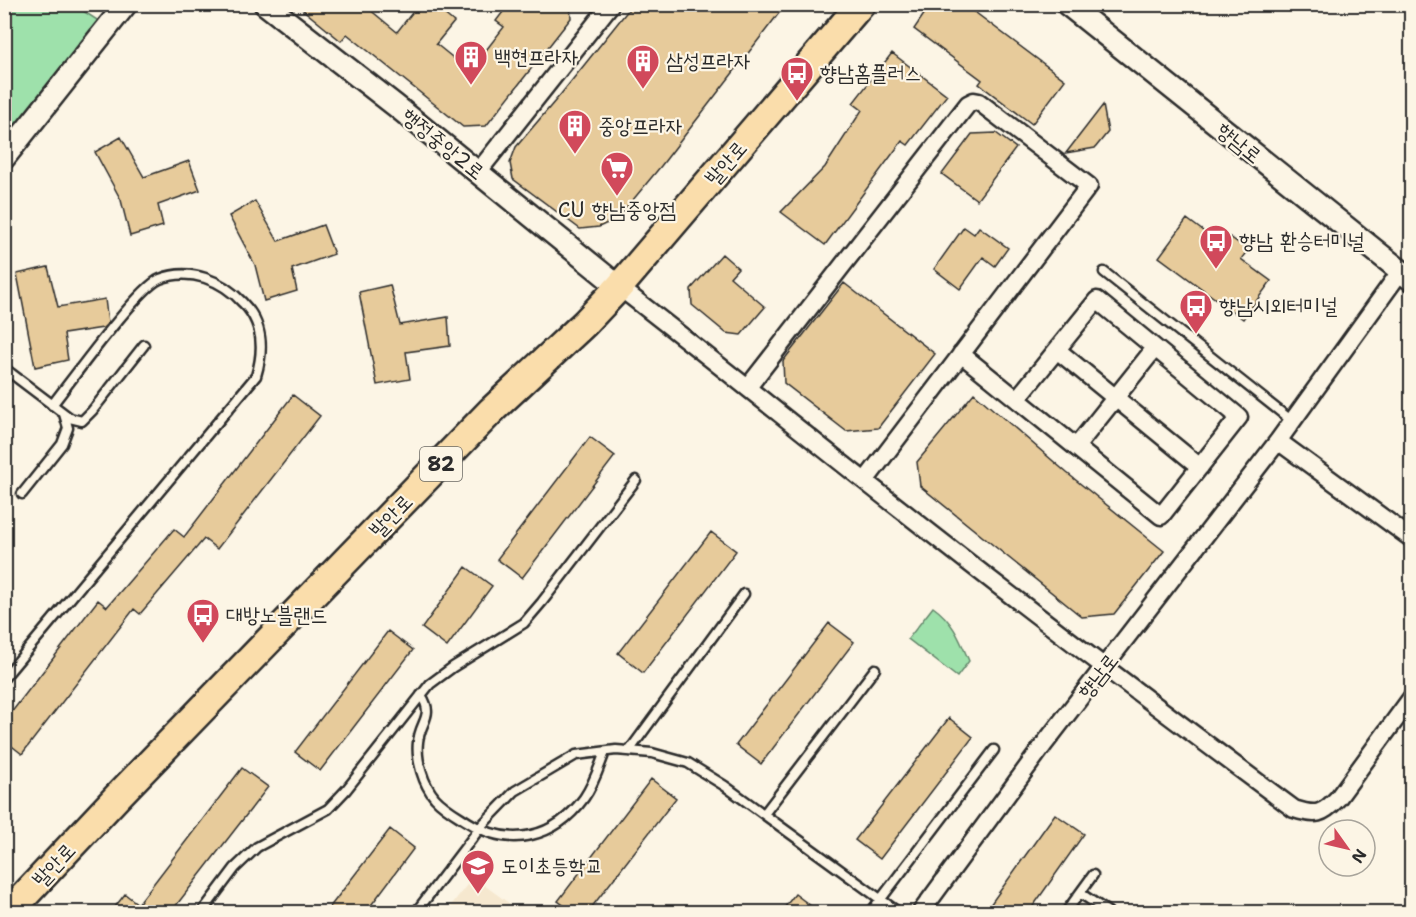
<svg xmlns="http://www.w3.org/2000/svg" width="1416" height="917" viewBox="0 0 1416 917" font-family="'Shantell Sans','Poor Story',sans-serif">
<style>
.built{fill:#f6e8cf}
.green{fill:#9ee1ab;stroke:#64866b;stroke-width:1.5}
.building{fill:#e7cb9b;stroke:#2b2b2b;stroke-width:1.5}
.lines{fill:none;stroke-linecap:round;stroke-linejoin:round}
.service-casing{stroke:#2b2b2b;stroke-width:13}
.minor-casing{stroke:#2b2b2b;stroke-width:21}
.tertiary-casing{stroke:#2b2b2b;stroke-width:26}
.primary-casing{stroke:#2b2b2b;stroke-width:32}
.service{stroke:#fcf5e5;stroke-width:8}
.minor{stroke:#fcf5e5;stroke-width:16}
.tertiary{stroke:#fcf5e5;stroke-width:21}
.primary{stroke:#faddab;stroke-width:27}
.labels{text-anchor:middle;stroke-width:4.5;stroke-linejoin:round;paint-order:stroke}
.shield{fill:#fcf5e5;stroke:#6a6863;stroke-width:1.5}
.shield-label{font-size:20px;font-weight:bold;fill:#2b2b2b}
.poi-label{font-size:21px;fill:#2b2b2b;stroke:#fcf5e5;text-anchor:start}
.street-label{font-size:21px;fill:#2b2b2b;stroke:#fcf5e5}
</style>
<rect width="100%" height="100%" fill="#fcf5e5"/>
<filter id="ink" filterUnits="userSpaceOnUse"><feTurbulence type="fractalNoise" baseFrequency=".0167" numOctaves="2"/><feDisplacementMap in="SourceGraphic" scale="12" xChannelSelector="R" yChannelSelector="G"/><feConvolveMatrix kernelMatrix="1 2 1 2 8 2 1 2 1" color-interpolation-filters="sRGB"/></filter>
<g filter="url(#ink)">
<path class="built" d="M 473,877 L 521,912 L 446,912 Z"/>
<path class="green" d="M 5,5 L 74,5 L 108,27 L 5,155 Z
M 933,607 C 953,621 960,640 969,661 L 957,677 L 908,639 Z"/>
<path class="building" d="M 296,4 L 363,4 L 397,32 L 419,4 L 432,4 L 454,22 L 436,44 L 462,65 L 472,52 L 480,58 L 504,27 L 496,21 L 509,4 L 570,4 L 571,18 L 486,126 L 463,127 L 347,34 L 341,41 Z
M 633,4 L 786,4 L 661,166 L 618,218 L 599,227 L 580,229 L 513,179 L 510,163 L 516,147 L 561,94 Z
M 931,4 L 964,4 L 1065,80 L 1032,124 L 979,84 L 982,80 L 914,29 Z
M 892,53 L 947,95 L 908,145 L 902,141 L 825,245 L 781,212 L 825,167 L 862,110 L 853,103 Z
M 1103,105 L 1108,132 L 1095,148 L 1066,153 Z
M 996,133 L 1016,148 L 977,200 L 942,174 L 972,134 Z
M 121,137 L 144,177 L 189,161 L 200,190 L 158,205 L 163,226 L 130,236 L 121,200 L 95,152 Z
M 255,201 L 278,241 L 323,225 L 334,254 L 292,269 L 297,291 L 264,301 L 255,265 L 229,216 Z
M 1187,219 L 1223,246 L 1230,237 L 1248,250 L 1241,259 L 1271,281 L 1243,319 L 1159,257 Z
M 964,227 L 974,234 L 979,227 L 1008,248 L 995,266 L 983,257 L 960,289 L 934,269 Z
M 722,254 L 738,268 L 730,277 L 765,307 L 741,335 L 726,333 L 692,305 L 691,289 Z
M 48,267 L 58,307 L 105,299 L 108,323 L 103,328 L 64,334 L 68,360 L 35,367 L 17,274 Z
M 844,283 L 935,354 L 878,428 L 846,431 L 784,383 L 783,361 Z
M 390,285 L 400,325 L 448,317 L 450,346 L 406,352 L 410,379 L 377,385 L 359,292 Z
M 974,393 L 1067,473 L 1164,551 L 1114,614 L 1082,617 L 920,486 L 917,462 Z
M 293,395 L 320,416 L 217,549 L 204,539 L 140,614 L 134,609 L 22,754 L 4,740 L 4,722 L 98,600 L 107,607 L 174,529 L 184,537 Z
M 590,437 L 615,456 L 522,578 L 497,559 Z
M 711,532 L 736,551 L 643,673 L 618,653 Z
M 466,567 L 492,586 L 447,647 L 422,628 Z
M 829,623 L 854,642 L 761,764 L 736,745 Z
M 388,631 L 413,650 L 320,771 L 295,752 Z
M 949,718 L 973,737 L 880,859 L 855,840 Z
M 242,768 L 268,787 L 171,912 L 111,912 L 125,894 L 138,904 Z
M 651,779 L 676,798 L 588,912 L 573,912 L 558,901 Z
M 1055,814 L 1084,834 L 1029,912 L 985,912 Z
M 390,829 L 414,848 L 366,912 L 326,912 Z
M 795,894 L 819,912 L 781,912 Z"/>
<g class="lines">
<g class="service-casing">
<path id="service" d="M 1104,272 L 1292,421
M 4,368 L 70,418 L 82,421 L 92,411 L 144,345
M 22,494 L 62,444 L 68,428 L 64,414
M 4,678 L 256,376 C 264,350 263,323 243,303 C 222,280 190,267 160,279 C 138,288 71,381 52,405
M 421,695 C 435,716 420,721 418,742 C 416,760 423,784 435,798 C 444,808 457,815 468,822 C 510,849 555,838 584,798 C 594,784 599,767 605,752
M 629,751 L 744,594
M 764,814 L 875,669
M 1080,893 L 1108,912
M 202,912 L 235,868 L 257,847 L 328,809 L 346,790 L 430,684 L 453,667 L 524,623 L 542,602 L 636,480
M 416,912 L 483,824 L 515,791 L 576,755 L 616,750 L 652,753 L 688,763 L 725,786 L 898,912
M 871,912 L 994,750
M 1066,912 L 1093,875"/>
</g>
<g class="minor-casing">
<path id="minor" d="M 478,172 L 611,4
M 619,287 C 715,361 808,437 904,512 C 1032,613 1162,711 1294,809 C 1316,816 1322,815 1338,798 L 1412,697
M 1057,350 L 1200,467
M 961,354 C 1028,408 1095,462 1161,516 L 1239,417 L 1097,300 L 1017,399
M 748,387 L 968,104 L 974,101 L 979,102 L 1089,186 L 865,481
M 1278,441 L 1412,539
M 1076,447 L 1155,348
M 921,912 L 1045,743 L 1278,441 L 1400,272"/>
</g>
<g class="tertiary-casing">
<path id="tertiary" d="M 265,4 L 396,106 L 619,287
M 1067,4 L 1412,280
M 4,158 L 126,4"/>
</g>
<g class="primary-casing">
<path id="primary" d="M 9,912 L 117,797 L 492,410 L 585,323 L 619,287 L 861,4"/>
</g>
<use href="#service" class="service"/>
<use href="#minor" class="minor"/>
<use href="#tertiary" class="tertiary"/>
<use href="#primary" class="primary"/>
</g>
</g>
<defs>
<g id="building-pin" transform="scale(1.725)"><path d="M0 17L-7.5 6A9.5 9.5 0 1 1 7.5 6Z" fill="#d1495b" stroke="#fcf5e5"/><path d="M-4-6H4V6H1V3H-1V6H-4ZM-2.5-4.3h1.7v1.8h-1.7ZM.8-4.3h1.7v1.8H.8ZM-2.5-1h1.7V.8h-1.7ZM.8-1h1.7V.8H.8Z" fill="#fff"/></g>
<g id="bus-pin" transform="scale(1.725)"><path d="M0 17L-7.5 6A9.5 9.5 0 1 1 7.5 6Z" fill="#d1495b" stroke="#fcf5e5"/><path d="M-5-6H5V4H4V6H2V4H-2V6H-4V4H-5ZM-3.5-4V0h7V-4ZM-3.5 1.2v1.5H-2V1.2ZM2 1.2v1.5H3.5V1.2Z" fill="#fff"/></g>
<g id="supermarket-pin" transform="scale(1.725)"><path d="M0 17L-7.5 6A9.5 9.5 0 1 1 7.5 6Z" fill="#d1495b" stroke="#fcf5e5"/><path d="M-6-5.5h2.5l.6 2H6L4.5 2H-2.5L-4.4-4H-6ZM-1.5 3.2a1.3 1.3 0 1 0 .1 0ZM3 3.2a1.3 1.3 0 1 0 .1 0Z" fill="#fff"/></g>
<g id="school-pin" transform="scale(1.725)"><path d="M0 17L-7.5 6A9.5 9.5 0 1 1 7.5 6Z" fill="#d1495b" stroke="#fcf5e5"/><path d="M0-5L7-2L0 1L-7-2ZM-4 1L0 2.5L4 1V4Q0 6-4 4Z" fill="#fff"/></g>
</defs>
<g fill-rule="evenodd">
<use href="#building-pin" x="471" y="57"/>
<use href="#building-pin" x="643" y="61"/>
<use href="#bus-pin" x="797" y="73"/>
<use href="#building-pin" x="575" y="126"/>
<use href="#supermarket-pin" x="617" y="168"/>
<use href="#bus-pin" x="1216" y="241"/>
<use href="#bus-pin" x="1196" y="306"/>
<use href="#bus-pin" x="203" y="615"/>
<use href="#school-pin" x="478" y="866"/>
</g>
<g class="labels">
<rect class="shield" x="420" y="447" width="42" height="34" rx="4.5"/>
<g class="shield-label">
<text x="441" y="471">82</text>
</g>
<g class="poi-label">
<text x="494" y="64">백현프라자</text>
<text x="666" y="68">삼성프라자</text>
<text x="820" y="80">향남홈플러스</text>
<text x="598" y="133">중앙프라자</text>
<text x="617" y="217" text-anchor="middle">CU 향남중앙점</text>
<text x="1239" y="248">향남 환승터미널</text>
<text x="1219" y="313">향남시외터미널</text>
<text x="226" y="622">대방노블랜드</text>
<text x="501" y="873">도이초등학교</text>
</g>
<g class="street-label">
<text transform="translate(1239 143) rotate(39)" y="7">향남로</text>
<text transform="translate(443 144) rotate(39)" y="7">행정중앙2로</text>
<text transform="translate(726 163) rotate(-49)" y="7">발안로</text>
<text transform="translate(391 516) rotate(-46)" y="7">발안로</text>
<text transform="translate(1098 676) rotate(-52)" y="7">향남로</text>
<text transform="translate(54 865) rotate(-47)" y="7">발안로</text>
</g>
</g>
<rect width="1416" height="917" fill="none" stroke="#fcf5e5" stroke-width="24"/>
<rect x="12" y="12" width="1392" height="893" fill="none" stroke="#2b2b2b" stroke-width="2" filter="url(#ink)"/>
<g transform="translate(1347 848) rotate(124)"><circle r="28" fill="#fcf5e5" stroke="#a8a49b" stroke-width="1.5"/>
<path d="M0-4.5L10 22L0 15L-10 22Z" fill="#d1495b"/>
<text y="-9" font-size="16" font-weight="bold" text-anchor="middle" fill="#2b2b2b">N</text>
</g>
</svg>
